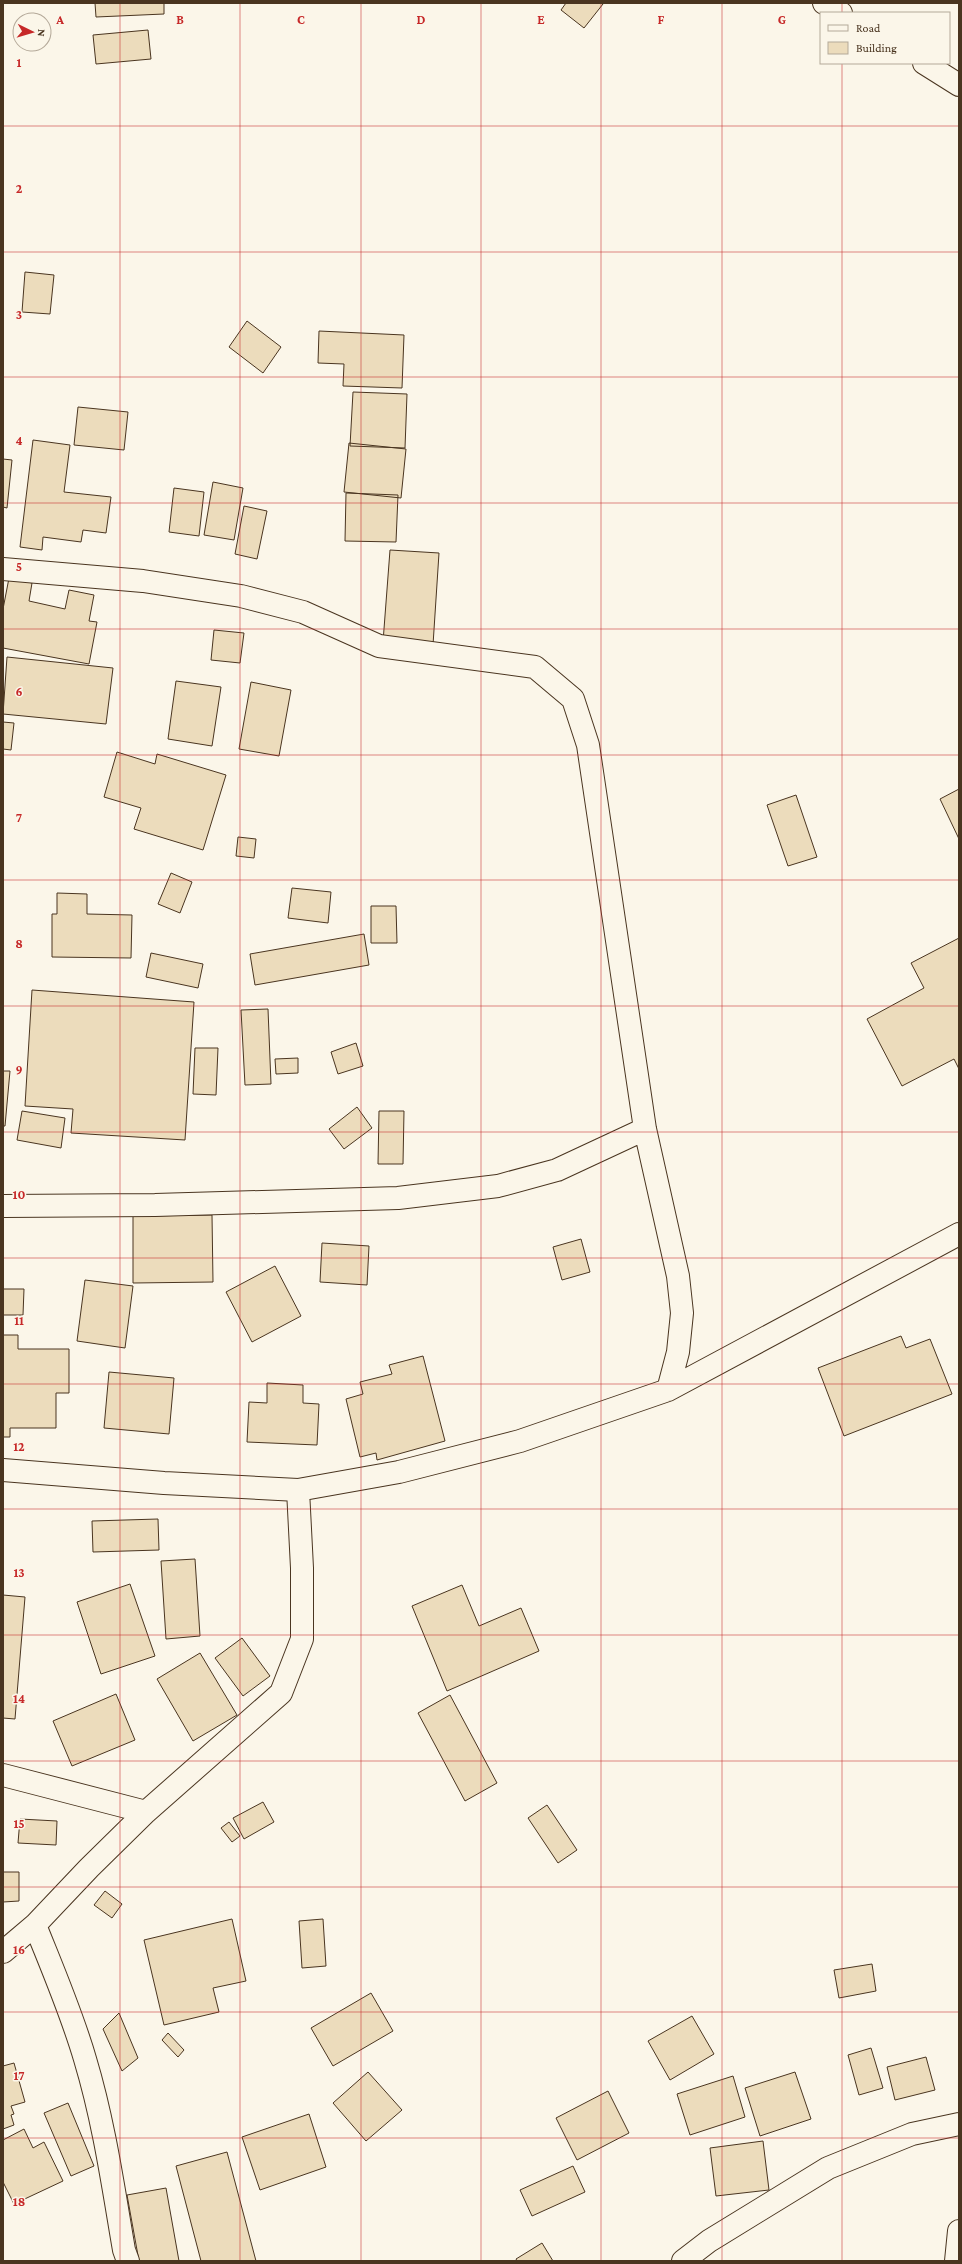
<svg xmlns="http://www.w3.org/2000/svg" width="962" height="2264" viewBox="0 0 962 2264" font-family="'Crimson Pro',serif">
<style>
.building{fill:#ecdcbc;stroke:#4a3520}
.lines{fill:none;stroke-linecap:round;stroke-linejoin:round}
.minor-casing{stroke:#4a3520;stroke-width:24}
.minor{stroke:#fbf6e9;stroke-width:22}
.grid{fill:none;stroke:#c62828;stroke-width:1;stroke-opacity:0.55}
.grid-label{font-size:13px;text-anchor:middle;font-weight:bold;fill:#c62828;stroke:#fbf6e9;stroke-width:3;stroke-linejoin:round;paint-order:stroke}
</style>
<rect width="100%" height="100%" fill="#fbf6e9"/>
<path class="building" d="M 95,3 L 164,3 L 164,14 L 96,17 Z
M 566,3 L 601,3 L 603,4 L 584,28 L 561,10 Z
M 148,30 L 151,59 L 96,64 L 93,35 Z
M 25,272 L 54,275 L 50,314 L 22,312 Z
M 247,321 L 281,347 L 263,373 L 229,347 Z
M 319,331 L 404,335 L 402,388 L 343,386 L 344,364 L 318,363 Z
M 353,392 L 407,394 L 405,448 L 350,446 Z
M 78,407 L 128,412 L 124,450 L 74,445 Z
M 33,440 L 70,445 L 64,492 L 111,497 L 106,533 L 83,530 L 81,542 L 43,537 L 42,550 L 20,547 Z
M 349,443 L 406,449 L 401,498 L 344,492 Z
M 3,459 L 12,460 L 7,508 L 3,507 Z
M 213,482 L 243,488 L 234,540 L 204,535 Z
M 174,488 L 204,492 L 199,536 L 169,532 Z
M 346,493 L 398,495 L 396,542 L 345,541 Z
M 244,506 L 267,511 L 257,559 L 235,554 Z
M 390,550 L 439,553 L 433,645 L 383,642 Z
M 9,578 L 32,583 L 29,601 L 65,609 L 69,590 L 94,595 L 89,621 L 97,622 L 89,664 L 3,648 L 3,609 Z
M 214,630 L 244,633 L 240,663 L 211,660 Z
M 7,657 L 113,668 L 106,724 L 3,714 Z
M 176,681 L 221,687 L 212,746 L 168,739 Z
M 251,682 L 291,690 L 279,756 L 239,749 Z
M 3,722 L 14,723 L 11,750 L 3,749 Z
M 117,752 L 155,764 L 157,754 L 226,775 L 203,850 L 134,829 L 141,808 L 104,797 Z
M 959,789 L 959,839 L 940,799 Z
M 796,795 L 817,857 L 788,866 L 767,805 Z
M 238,837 L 256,839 L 254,858 L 236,856 Z
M 171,873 L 192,882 L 180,913 L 158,904 Z
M 292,888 L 331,892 L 328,923 L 288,918 Z
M 57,893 L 87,894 L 87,914 L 132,915 L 131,958 L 52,957 L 52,914 L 57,914 Z
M 371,906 L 396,906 L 397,943 L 371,943 Z
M 364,934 L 369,965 L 255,985 L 250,954 Z
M 959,938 L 959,1069 L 954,1059 L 902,1086 L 867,1019 L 924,988 L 911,963 Z
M 151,953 L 203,964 L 198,988 L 146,977 Z
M 32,990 L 194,1002 L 185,1140 L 71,1133 L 73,1109 L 25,1106 Z
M 268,1009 L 271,1084 L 245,1085 L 241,1010 Z
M 356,1043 L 363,1066 L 338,1074 L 331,1052 Z
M 195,1048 L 218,1048 L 216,1095 L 193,1094 Z
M 298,1058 L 298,1073 L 276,1074 L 275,1059 Z
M 3,1071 L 10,1071 L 5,1126 L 3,1126 Z
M 357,1107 L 372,1128 L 344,1149 L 329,1129 Z
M 22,1111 L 65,1118 L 61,1148 L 17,1140 Z
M 379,1111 L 404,1111 L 403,1164 L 378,1164 Z
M 212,1215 L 213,1282 L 133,1283 L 133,1216 Z
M 581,1239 L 590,1272 L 562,1280 L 553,1247 Z
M 322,1243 L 369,1246 L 367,1285 L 320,1282 Z
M 275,1266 L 301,1316 L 252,1342 L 226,1292 Z
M 85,1280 L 133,1286 L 125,1348 L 77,1341 Z
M 3,1289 L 24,1289 L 23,1315 L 3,1315 Z
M 3,1335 L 18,1335 L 18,1349 L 69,1349 L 69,1393 L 56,1393 L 56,1428 L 10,1428 L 10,1437 L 3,1437 Z
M 901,1336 L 906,1348 L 930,1339 L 952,1394 L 844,1436 L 818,1368 Z
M 423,1356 L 445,1441 L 377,1460 L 376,1453 L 360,1457 L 346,1399 L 363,1394 L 360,1382 L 392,1374 L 389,1365 Z
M 109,1372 L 174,1378 L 169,1434 L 104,1428 Z
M 267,1383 L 303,1385 L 303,1403 L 319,1404 L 317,1445 L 247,1442 L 249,1402 L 267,1403 Z
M 158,1519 L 159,1550 L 93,1552 L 92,1521 Z
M 195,1559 L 200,1636 L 166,1639 L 161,1561 Z
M 130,1584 L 155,1656 L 101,1674 L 77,1602 Z
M 462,1585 L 479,1626 L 521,1608 L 539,1651 L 447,1691 L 412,1606 Z
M 3,1595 L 25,1597 L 15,1719 L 3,1718 Z
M 242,1638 L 270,1676 L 243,1696 L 215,1658 Z
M 200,1653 L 237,1715 L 193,1741 L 157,1679 Z
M 116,1694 L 135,1740 L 72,1766 L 53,1721 Z
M 450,1695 L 497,1783 L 465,1801 L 418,1713 Z
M 263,1802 L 274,1822 L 244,1839 L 233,1818 Z
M 547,1805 L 577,1850 L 558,1863 L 528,1818 Z
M 20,1819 L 57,1821 L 56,1845 L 18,1843 Z
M 229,1822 L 240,1836 L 232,1842 L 221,1828 Z
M 3,1872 L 19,1872 L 19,1901 L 3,1902 Z
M 105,1891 L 122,1904 L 112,1918 L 94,1905 Z
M 232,1919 L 246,1981 L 213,1988 L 219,2012 L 164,2025 L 144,1940 Z
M 323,1919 L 326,1966 L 302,1968 L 299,1921 Z
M 872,1964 L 876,1991 L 839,1998 L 834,1970 Z
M 371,1993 L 393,2031 L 333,2066 L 311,2028 Z
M 119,2013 L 138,2058 L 122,2071 L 103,2029 Z
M 692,2016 L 714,2054 L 670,2080 L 648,2041 Z
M 168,2033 L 184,2050 L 178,2057 L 162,2040 Z
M 871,2048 L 883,2088 L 859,2095 L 848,2055 Z
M 926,2057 L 935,2090 L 895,2100 L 887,2067 Z
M 14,2063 L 25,2102 L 11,2106 L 14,2114 L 11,2115 L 14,2125 L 3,2129 L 3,2066 Z
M 368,2072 L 402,2110 L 366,2141 L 333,2103 Z
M 795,2072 L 811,2119 L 760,2136 L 745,2088 Z
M 733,2076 L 745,2117 L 690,2135 L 677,2094 Z
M 608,2091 L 629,2133 L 577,2160 L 556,2118 Z
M 68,2103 L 94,2166 L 71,2176 L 44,2113 Z
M 309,2114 L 326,2167 L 260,2190 L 242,2137 Z
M 24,2129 L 33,2148 L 44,2142 L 63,2181 L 14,2204 L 3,2182 L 3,2140 Z
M 763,2141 L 769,2190 L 716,2196 L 710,2148 Z
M 227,2152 L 256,2261 L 201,2261 L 176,2166 Z
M 573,2166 L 585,2192 L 532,2216 L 520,2190 Z
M 166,2188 L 179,2261 L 139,2261 L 127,2195 Z
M 542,2243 L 553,2261 L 517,2261 L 516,2259 Z"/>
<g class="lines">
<g class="minor-casing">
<path id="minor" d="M 824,3 L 841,13
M 924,63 L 959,85
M 3,569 L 143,581 L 241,596 L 303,612 L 379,646 L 535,667 L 573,699 L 588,745 L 645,1129 L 678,1276 L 682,1313 L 678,1352 L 668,1390
M 3,1206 L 155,1205 L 398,1198 L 498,1186 L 557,1170 L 645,1129
M 3,1470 L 164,1483 L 298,1490 L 399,1472 L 520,1441 L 668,1390 L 959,1234
M 3,1775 L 146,1812
M 35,1925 C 53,1970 72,2014 85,2059 C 104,2122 113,2186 124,2250 L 128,2261
M 3,1952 L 35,1925 L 89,1868 L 146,1812 L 281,1693 L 302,1639 L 302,1568 L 298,1490
M 683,2261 L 709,2241 L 828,2168 L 912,2134 L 959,2124
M 956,2261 L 959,2231"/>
</g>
<use href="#minor" class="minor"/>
</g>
<path class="grid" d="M 120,3 L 120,2261M 240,3 L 240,2261M 361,3 L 361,2261M 481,3 L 481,2261M 601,3 L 601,2261M 722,3 L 722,2261M 842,3 L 842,13M 842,63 L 842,2261M 3,126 L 959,126M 3,252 L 959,252M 3,377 L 959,377M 3,503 L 959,503M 3,629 L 959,629M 3,755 L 959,755M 3,880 L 959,880M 3,1006 L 959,1006M 3,1132 L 959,1132M 3,1258 L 959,1258M 3,1384 L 959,1384M 3,1509 L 959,1509M 3,1635 L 959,1635M 3,1761 L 959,1761M 3,1887 L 959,1887M 3,2012 L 959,2012M 3,2138 L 959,2138"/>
<g class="grid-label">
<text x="60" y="24">A</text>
<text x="180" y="24">B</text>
<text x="301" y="24">C</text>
<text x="421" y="24">D</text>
<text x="541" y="24">E</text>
<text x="661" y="24">F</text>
<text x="782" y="24">G</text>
<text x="19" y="67">1</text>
<text x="19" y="193">2</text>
<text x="19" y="319">3</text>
<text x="19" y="445">4</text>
<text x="19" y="571">5</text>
<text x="19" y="696">6</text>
<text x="19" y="822">7</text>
<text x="19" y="948">8</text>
<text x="19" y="1074">9</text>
<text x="19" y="1199">10</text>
<text x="19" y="1325">11</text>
<text x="19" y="1451">12</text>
<text x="19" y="1577">13</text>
<text x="19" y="1703">14</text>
<text x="19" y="1828">15</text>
<text x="19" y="1954">16</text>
<text x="19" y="2080">17</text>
<text x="19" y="2206">18</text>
</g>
<rect width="962" height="2264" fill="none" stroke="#4a3520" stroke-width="8"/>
<rect x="820" y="12" width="130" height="52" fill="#fbf6e9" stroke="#b4a999"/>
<rect x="828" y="25" width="20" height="6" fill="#fbf6e9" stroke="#b4a999"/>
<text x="856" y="32" font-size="12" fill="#4a3520">Road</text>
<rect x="828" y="42" width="20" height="12" fill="#ecdcbc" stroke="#b4a999"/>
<text x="856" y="52" font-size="12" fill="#4a3520">Building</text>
<g transform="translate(32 32) rotate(95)"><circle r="19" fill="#fbf6e9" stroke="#b4a999"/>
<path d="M0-3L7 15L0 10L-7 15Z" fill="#c62828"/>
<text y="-6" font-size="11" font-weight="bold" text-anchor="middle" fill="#4a3520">N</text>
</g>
</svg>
